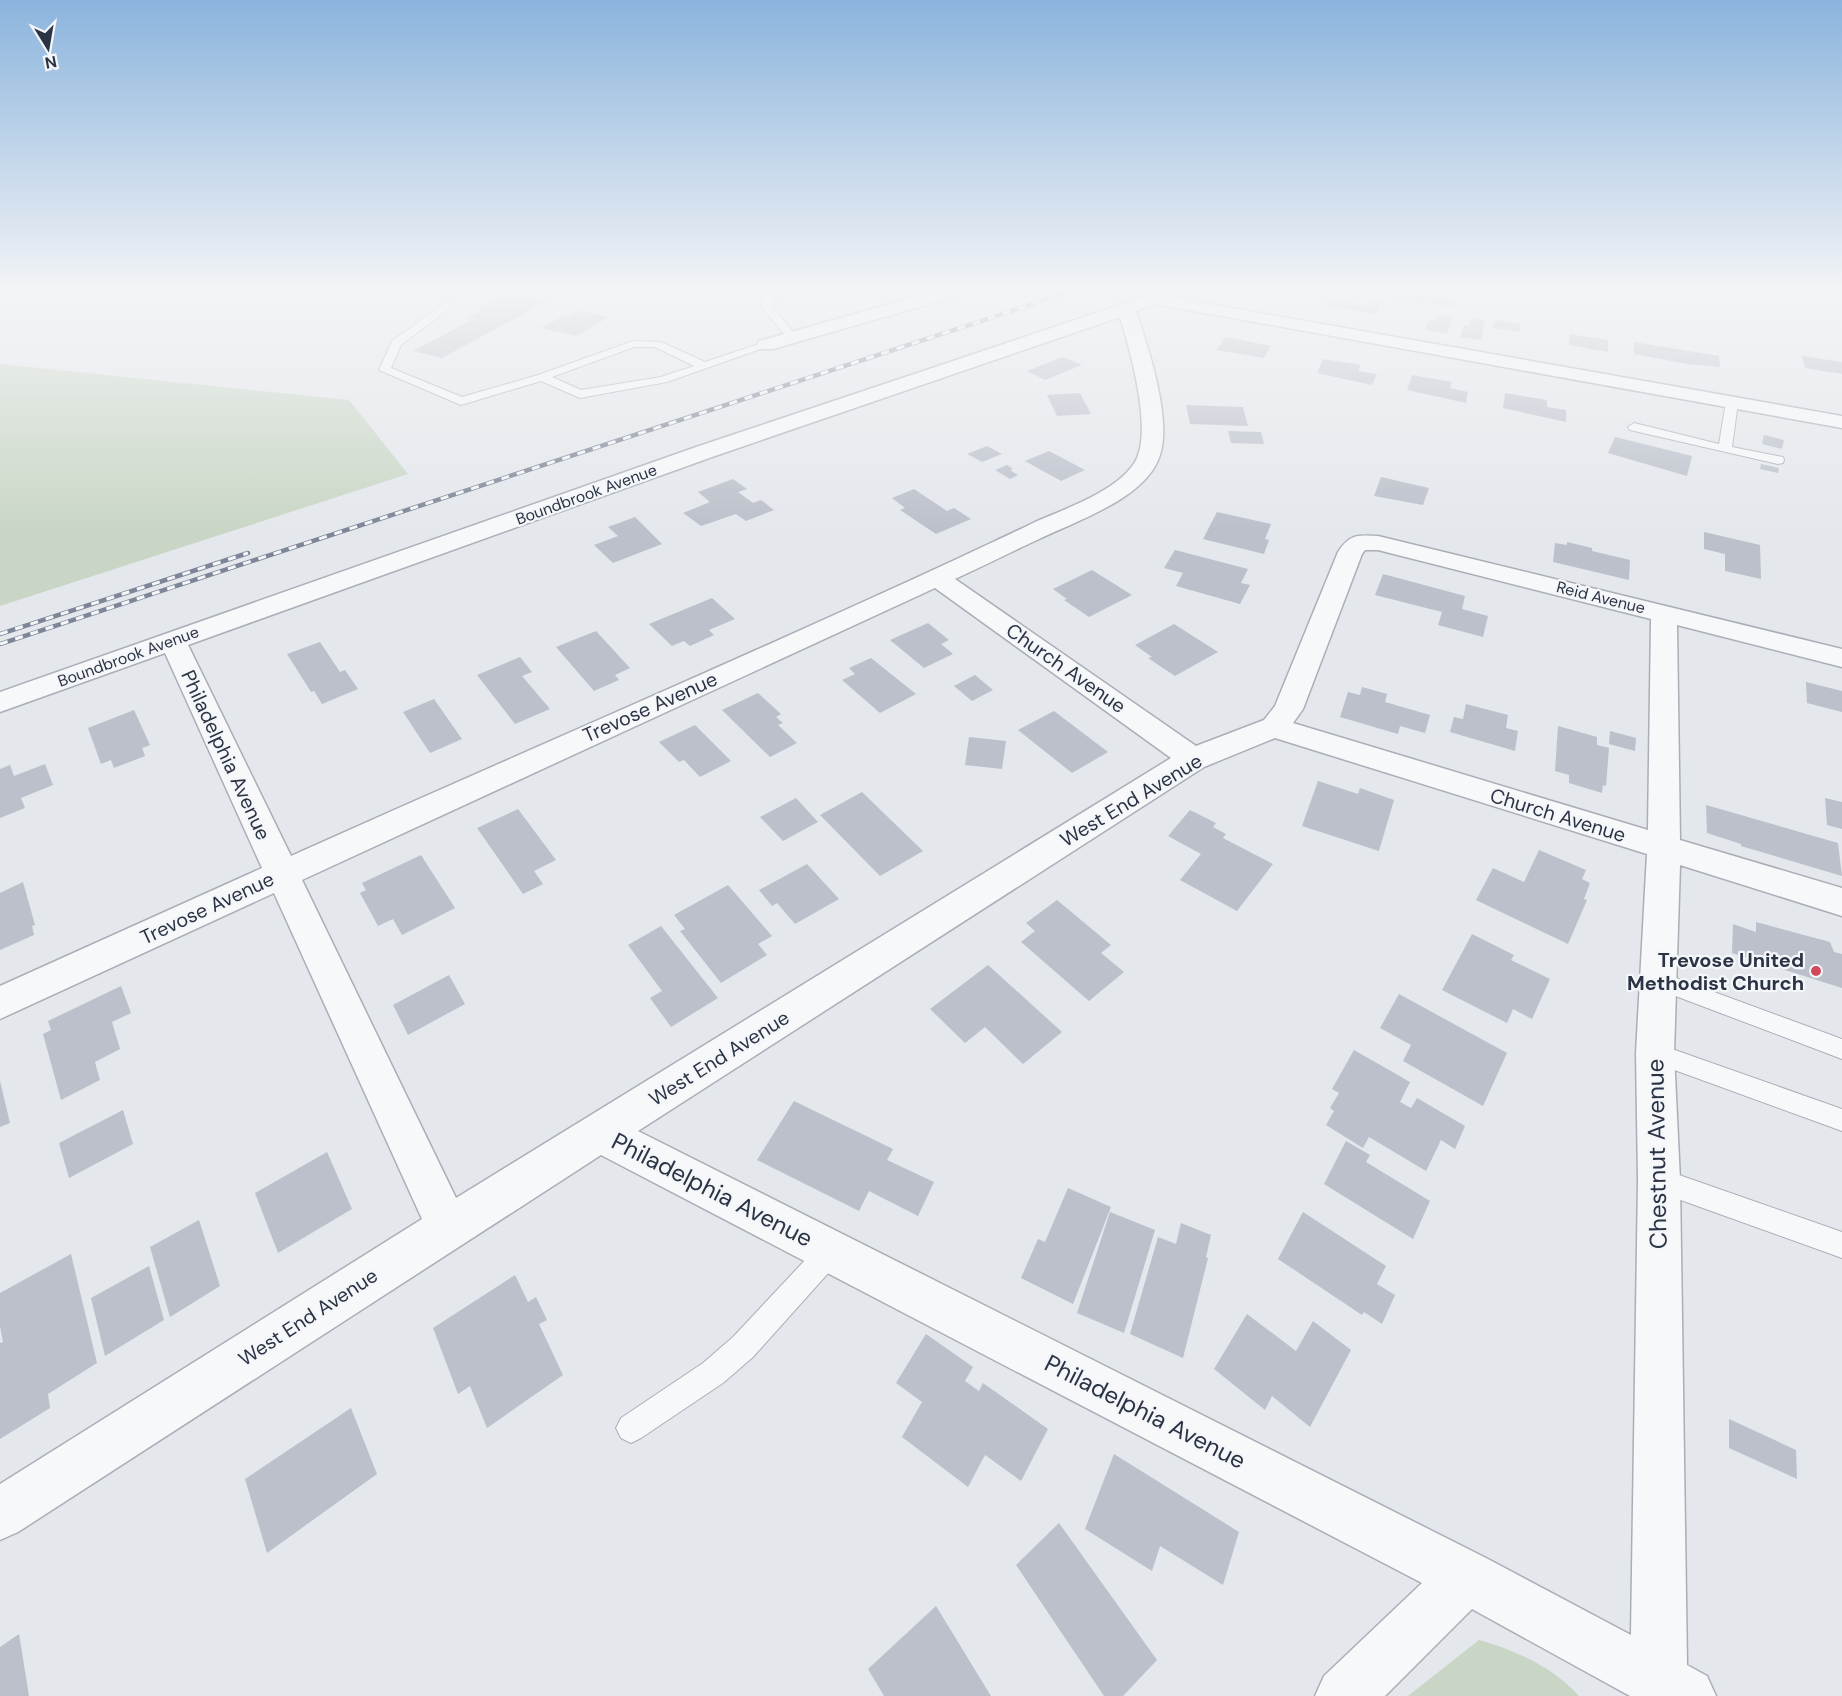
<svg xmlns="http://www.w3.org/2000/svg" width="1842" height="1696" viewBox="0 0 1842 1696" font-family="'DM Sans',sans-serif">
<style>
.green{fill:#c9d6c5}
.building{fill:#bbc0ca}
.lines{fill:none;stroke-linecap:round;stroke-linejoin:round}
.service-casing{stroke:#a9aeb7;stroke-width:2}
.minor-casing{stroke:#a9aeb7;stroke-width:3}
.service{fill:#f7f8fa;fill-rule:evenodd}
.minor{fill:#f7f8fa;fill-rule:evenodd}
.rail-casing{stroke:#7d8696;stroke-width:4.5}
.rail{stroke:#f4f6f9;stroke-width:3;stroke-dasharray:8;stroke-linecap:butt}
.poi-dot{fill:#d1495b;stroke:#f4f6f9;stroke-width:2}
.labels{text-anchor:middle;stroke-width:4.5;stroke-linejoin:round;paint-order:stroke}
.far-street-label{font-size:16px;fill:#2b3445;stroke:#f4f6f9}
.street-label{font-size:20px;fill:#2b3445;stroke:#f4f6f9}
.poi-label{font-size:20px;font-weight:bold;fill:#2b3445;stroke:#f4f6f9;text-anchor:end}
.near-street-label{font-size:24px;fill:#2b3445;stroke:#f4f6f9}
</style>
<rect width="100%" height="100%" fill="#e4e7ec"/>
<path class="green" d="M 0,364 L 349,400 L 408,474 L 0,606 Z
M 1479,1640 C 1515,1650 1553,1667 1579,1696 L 1408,1696 Z"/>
<path class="building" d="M 510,292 L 549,300 L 442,358 L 413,351 L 474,319 L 468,318 L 481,311 L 475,310 Z
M 1401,292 L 1427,292 L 1423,304 L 1398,300 Z
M 1431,295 L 1456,299 L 1453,307 L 1428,303 Z
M 1331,297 L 1354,300 L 1353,304 L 1368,306 L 1370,301 L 1381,302 L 1376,314 L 1367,313 L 1326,306 Z
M 580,310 L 609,317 L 576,336 L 541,328 L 565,315 L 570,316 Z
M 1437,315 L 1452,318 L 1447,334 L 1425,330 L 1429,319 L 1435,320 Z
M 1471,318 L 1485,321 L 1481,340 L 1460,337 L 1464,325 L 1469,326 Z
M 1495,320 L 1521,324 L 1519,332 L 1493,328 Z
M 1570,334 L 1608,340 L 1608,352 L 1569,345 Z
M 1225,337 L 1271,346 L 1264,358 L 1217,350 Z
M 1634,342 L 1719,356 L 1720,367 L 1687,364 L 1634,354 Z
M 1802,356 L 1842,362 L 1842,374 L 1805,368 Z
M 1063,357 L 1082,365 L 1045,380 L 1027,371 Z
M 1323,359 L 1361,365 L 1358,371 L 1377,374 L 1372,385 L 1317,373 Z
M 1412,375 L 1452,382 L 1450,388 L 1468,392 L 1466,403 L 1407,390 Z
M 1080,393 L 1091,414 L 1057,416 L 1047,395 Z
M 1505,393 L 1547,400 L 1547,407 L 1566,410 L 1566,422 L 1503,408 Z
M 1186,405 L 1243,407 L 1248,426 L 1190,424 Z
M 1228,431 L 1261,432 L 1264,444 L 1231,443 Z
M 1764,435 L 1784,440 L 1782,449 L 1762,444 Z
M 1615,437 L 1692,456 L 1687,476 L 1608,453 Z
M 987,446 L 1002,454 L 982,462 L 967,454 Z
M 1049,451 L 1085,470 L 1061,481 L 1025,461 Z
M 1761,464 L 1779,468 L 1778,473 L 1760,469 Z
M 1007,465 L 1013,469 L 1010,470 L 1018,475 L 1010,479 L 995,470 Z
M 1381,477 L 1429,488 L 1423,505 L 1374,496 Z
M 733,479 L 747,489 L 738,492 L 753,503 L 761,500 L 774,510 L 746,521 L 736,514 L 701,526 L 683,513 L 710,502 L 698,492 Z
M 914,489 L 947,511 L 954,508 L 971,519 L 936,534 L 900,510 L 905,508 L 892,498 Z
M 1217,512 L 1271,524 L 1265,539 L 1269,540 L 1264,554 L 1203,539 Z
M 635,517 L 662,544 L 613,563 L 594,545 L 618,536 L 608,527 Z
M 1704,532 L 1760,545 L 1761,579 L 1725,571 L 1725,554 L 1704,549 Z
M 1567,542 L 1592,548 L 1592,551 L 1630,560 L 1629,580 L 1553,562 L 1555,543 L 1567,545 Z
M 1175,550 L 1248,569 L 1241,583 L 1250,585 L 1240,604 L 1176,586 L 1183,573 L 1164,568 Z
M 1092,570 L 1132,595 L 1089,617 L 1064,600 L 1067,599 L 1053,589 Z
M 1383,574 L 1465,596 L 1462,609 L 1488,616 L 1483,637 L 1438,625 L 1442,612 L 1375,595 Z
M 712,598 L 735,619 L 709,630 L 714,635 L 690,646 L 684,641 L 672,646 L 649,624 Z
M 928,623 L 949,640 L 941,644 L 953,654 L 924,668 L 890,640 Z
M 1174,624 L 1218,652 L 1175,676 L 1148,658 L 1152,657 L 1135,645 Z
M 596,631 L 630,668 L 615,675 L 619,680 L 594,691 L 556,647 Z
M 320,642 L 340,672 L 345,670 L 358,689 L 322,704 L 314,691 L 311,692 L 287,654 Z
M 520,657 L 532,672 L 522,676 L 550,709 L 515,724 L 477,675 Z
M 871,658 L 916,694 L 880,713 L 842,680 L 855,674 L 849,668 Z
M 975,675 L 993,690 L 972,701 L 954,686 Z
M 1806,682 L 1842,691 L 1842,712 L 1807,703 Z
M 1362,687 L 1387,694 L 1385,702 L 1430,715 L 1425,733 L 1400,726 L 1398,734 L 1340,717 L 1348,692 L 1360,695 Z
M 758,693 L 781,714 L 776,717 L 783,723 L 778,725 L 797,743 L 770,757 L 722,710 Z
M 434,699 L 462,739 L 430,753 L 403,712 Z
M 1466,704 L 1508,715 L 1506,728 L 1518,731 L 1515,751 L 1450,732 L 1454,717 L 1463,719 Z
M 134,710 L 150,745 L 142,748 L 145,756 L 114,768 L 111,760 L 101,764 L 88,728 Z
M 1054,711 L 1108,752 L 1072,773 L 1018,730 Z
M 695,725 L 731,761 L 700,777 L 684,760 L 679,762 L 659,742 Z
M 1558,726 L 1597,737 L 1597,745 L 1609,748 L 1606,786 L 1603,785 L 1602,793 L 1569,783 L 1569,775 L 1555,771 Z
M 1610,731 L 1636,738 L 1635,751 L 1609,744 Z
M 969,737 L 1006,741 L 1002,769 L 965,765 Z
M 45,764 L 53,785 L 21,798 L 25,808 L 0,818 L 0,769 L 10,765 L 14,776 Z
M 1318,781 L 1358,794 L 1360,788 L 1394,800 L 1379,851 L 1302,826 Z
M 862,792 L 923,851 L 880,876 L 820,815 Z
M 796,798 L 818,822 L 783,841 L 760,817 Z
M 1825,798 L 1842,802 L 1842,829 L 1827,825 Z
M 1706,805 L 1838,843 L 1842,876 L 1741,846 L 1741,844 L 1707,833 Z
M 518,809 L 556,860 L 534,871 L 543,884 L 523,894 L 477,828 Z
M 1190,810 L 1216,823 L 1213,827 L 1226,834 L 1223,838 L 1273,864 L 1237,911 L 1180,880 L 1201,854 L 1168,836 Z
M 1539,850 L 1586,870 L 1582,879 L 1590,883 L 1584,899 L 1587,900 L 1568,944 L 1476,900 L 1493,868 L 1524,882 Z
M 421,855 L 455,908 L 402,935 L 393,919 L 378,926 L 360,893 L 366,890 L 362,883 Z
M 807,864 L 839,899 L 795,924 L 777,903 L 772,906 L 759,890 Z
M 23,882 L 35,925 L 32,926 L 34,935 L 0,950 L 0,893 Z
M 728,885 L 772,936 L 758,944 L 767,955 L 721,983 L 680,931 L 685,929 L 674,915 Z
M 1057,900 L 1111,945 L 1101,953 L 1124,972 L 1089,1001 L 1021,942 L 1035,931 L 1026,923 Z
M 1756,922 L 1830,942 L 1834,952 L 1842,954 L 1842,988 L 1732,953 L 1733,924 L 1756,932 Z
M 661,926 L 718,998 L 671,1027 L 650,998 L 662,991 L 628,945 Z
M 1472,934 L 1514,955 L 1511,960 L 1550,979 L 1532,1019 L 1513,1009 L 1507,1023 L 1442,990 Z
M 988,965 L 1062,1032 L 1023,1064 L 985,1027 L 965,1043 L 930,1009 Z
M 449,975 L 465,1004 L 408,1035 L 393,1005 Z
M 121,986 L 131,1013 L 112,1022 L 120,1049 L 95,1062 L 100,1080 L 61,1100 L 43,1034 L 51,1030 L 48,1021 Z
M 1399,994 L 1507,1053 L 1483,1106 L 1403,1061 L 1411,1045 L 1380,1028 Z
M 1354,1050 L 1410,1082 L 1400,1102 L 1411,1108 L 1417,1098 L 1465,1126 L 1455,1149 L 1441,1140 L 1426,1171 L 1369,1137 L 1363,1148 L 1326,1125 L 1334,1111 L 1330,1108 L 1339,1093 L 1332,1089 Z
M 0,1081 L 10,1123 L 0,1127 Z
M 794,1101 L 893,1149 L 887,1160 L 934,1182 L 918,1216 L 869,1191 L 859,1211 L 757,1160 Z
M 123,1110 L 133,1144 L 69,1178 L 59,1143 Z
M 1346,1141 L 1370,1155 L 1366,1162 L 1430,1201 L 1413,1239 L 1324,1184 Z
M 327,1152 L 352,1209 L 278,1253 L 255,1193 Z
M 1068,1188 L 1111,1207 L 1073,1304 L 1021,1278 L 1038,1239 L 1045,1242 Z
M 1110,1212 L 1155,1230 L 1124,1333 L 1077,1313 Z
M 1303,1212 L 1386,1266 L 1377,1284 L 1395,1295 L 1382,1324 L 1364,1312 L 1362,1315 L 1278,1259 Z
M 199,1220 L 220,1286 L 170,1317 L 150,1247 Z
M 1181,1223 L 1211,1235 L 1206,1257 L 1208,1258 L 1183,1358 L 1130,1334 L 1158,1237 L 1176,1244 Z
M 71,1254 L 97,1363 L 48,1394 L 50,1408 L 0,1439 L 0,1343 L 3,1342 L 0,1326 L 0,1293 Z
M 149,1266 L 164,1320 L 105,1356 L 91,1298 Z
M 515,1275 L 528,1302 L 536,1297 L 547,1320 L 539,1324 L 563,1375 L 487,1428 L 470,1386 L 458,1394 L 433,1328 Z
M 1247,1314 L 1296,1351 L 1313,1321 L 1351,1350 L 1310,1427 L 1272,1396 L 1265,1410 L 1214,1369 Z
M 926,1334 L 973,1367 L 965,1381 L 979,1391 L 983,1383 L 1048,1429 L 1021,1481 L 985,1455 L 968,1487 L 902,1437 L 922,1402 L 896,1383 Z
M 351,1408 L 377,1474 L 267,1553 L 245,1479 Z
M 1729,1419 L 1796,1450 L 1797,1479 L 1729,1448 Z
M 1114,1454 L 1239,1532 L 1223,1585 L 1160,1546 L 1152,1571 L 1085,1529 Z
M 1059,1523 L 1157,1660 L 1123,1696 L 1104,1696 L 1016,1565 Z
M 936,1606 L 991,1696 L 884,1696 L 868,1669 Z
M 19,1634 L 29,1696 L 0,1696 L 0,1647 Z"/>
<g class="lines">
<g class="service-casing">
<path id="service" d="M 770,292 L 781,292 L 773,299 L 772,307 L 796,335 L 796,339 L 788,339 L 762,307 L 763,298 Z
M 447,302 L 452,305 L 451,307 L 401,345 L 391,368 L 462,397 L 538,375 L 633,341 L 661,342 L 705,362 L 762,343 L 770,343 L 772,345 L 667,382 L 580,398 L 541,381 L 461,405 L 379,370 L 392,341 ZM 634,347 L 655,347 L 694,366 L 661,377 L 581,390 L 552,377 Z
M 1732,398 L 1738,402 L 1732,447 L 1783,457 L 1784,460 L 1783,463 L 1778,464 L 1630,430 L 1628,427 L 1634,423 L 1719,444 L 1726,402 Z
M 1657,971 L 1842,1039 L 1842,1059 L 1649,986 L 1646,980 L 1649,974 Z
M 1655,1043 L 1842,1109 L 1842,1131 L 1647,1060 L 1644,1053 L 1647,1046 Z
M 1659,1168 L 1842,1232 L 1842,1258 L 1650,1189 L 1646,1180 L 1650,1171 Z
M 831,1238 L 840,1242 L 844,1251 L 840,1260 L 753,1357 L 723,1383 L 641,1438 L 631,1443 L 621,1438 L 616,1428 L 621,1418 L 703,1363 L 733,1337 L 822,1242 Z"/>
</g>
<g class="minor-casing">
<path id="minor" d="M 933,292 L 960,292 L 957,296 L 773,349 L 759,349 L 757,345 L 759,341 Z
M 1159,292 L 1183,292 L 1175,298 L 1842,416 L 1842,428 L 1155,304 L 1136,311 C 1148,347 1172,418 1160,455 C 1147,498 1076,521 1039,539 C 1011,552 983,566 955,579 L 1196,746 L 1264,720 L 1275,706 L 1338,552 C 1350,534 1357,535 1378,536 L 1842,649 L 1842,667 L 1677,625 L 1680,840 L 1842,888 L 1842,916 L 1680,865 L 1674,1053 L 1680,1180 L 1687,1665 L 1707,1676 L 1716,1696 L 1630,1696 L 1472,1609 L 1385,1696 L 1315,1696 L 1324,1676 L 1422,1583 L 601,1155 L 18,1532 L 0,1540 L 0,1484 L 422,1219 L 274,893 L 0,1019 L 0,986 L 262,868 L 165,653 L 0,712 L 0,692 L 699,446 ZM 1120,317 C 1130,350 1155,436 1133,465 C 1114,492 1065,509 1035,522 C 1011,534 986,545 961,557 C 739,660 514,756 291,856 L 188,645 L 715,456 ZM 1365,550 L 1378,550 L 1651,619 L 1648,830 L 1293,723 L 1303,709 L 1362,554 ZM 935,588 L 1171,758 L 456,1198 L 302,880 ZM 1275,738 L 1647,854 L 1636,1053 L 1638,1180 L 1631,1635 L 1486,1558 L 638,1131 L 1204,767 Z"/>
</g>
<use href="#service" class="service"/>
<use href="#minor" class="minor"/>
<g class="rail-casing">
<path id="rail" d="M 0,634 L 248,553
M 0,644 L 1069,292"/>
</g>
<use href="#rail" class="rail"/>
</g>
<linearGradient id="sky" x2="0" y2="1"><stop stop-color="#8bb4dd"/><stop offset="0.55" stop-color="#f3f4f6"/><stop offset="1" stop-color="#f3f4f6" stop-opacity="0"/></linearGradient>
<rect width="1842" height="529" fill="url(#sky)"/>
<circle class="poi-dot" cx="1816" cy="971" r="6"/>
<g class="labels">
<g class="far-street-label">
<text transform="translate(586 494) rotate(-20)" y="6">Boundbrook Avenue</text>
<text transform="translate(1601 597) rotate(14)" y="6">Reid Avenue</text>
<text transform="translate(128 656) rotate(-20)" y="6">Boundbrook Avenue</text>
</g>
<g class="street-label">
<text transform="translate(1066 668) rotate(35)" y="7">Church Avenue</text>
<text transform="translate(650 707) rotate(-24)" y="7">Trevose Avenue</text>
<text transform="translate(226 755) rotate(65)" y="7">Philadelphia Avenue</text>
<text transform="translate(1131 800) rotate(-31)" y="7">West End Avenue</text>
<text transform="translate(1558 815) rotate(17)" y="7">Church Avenue</text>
<text transform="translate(207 908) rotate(-25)" y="7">Trevose Avenue</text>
<text transform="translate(719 1058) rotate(-32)" y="7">West End Avenue</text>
<text transform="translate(308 1317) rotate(-33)" y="7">West End Avenue</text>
</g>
<g class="poi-label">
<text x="1804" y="967">Trevose United<tspan x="1804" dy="23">Methodist Church</tspan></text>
</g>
<g class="near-street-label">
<text transform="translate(1657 1154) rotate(-91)" y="8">Chestnut Avenue</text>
<text transform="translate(712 1190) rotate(27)" y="8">Philadelphia Avenue</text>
<text transform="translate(1145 1412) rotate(27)" y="8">Philadelphia Avenue</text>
</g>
</g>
<g transform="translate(48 48) rotate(169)" stroke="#f4f6f9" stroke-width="4.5" paint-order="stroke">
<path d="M0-4.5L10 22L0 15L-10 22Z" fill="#2b3445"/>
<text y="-9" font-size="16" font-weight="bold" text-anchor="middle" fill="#2b3445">N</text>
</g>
</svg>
